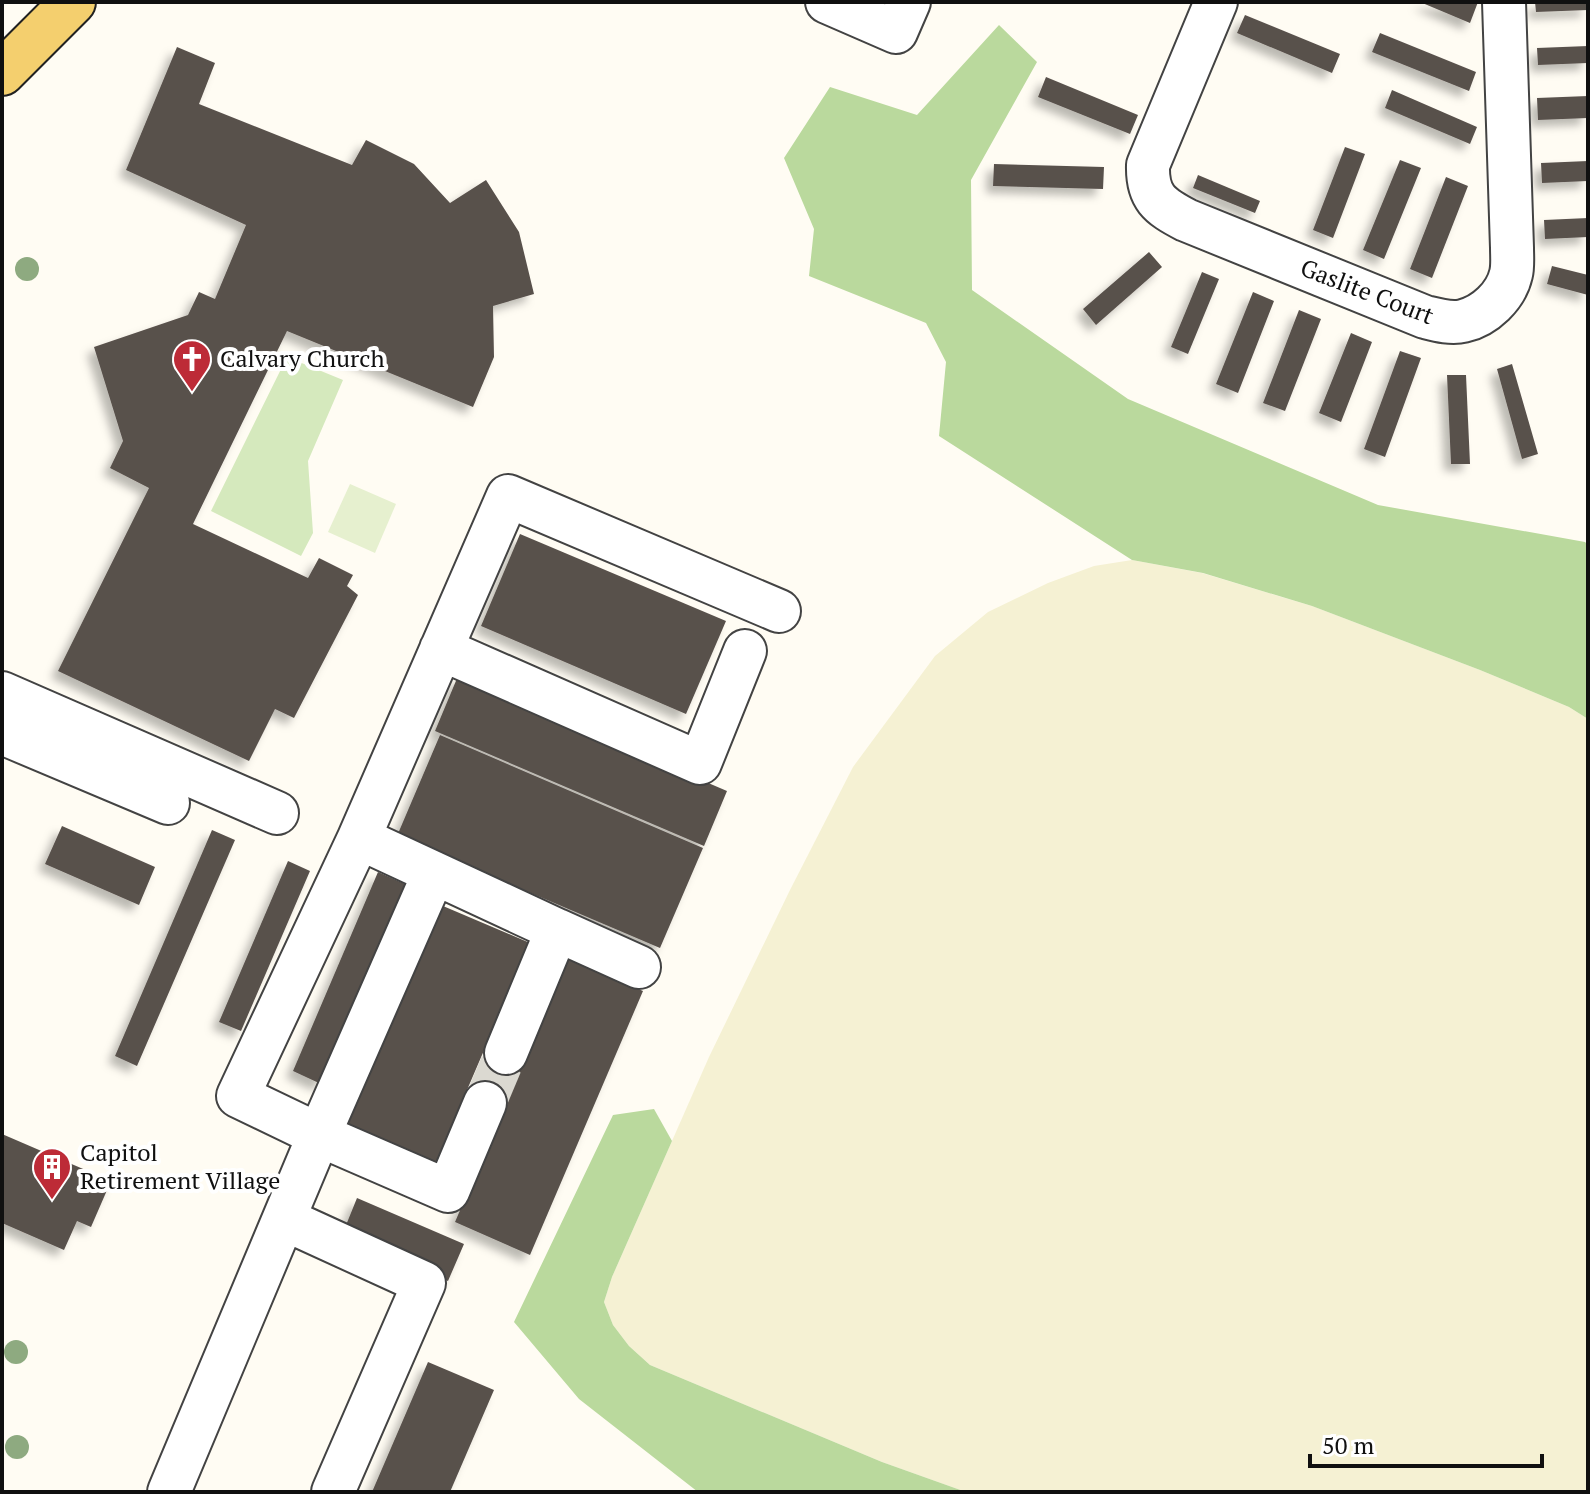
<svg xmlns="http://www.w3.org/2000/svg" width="1590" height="1494" viewBox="0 0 1590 1494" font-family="'PT Serif',serif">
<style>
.farmland{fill:#f5f1d3}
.green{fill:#d5e9bd}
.forest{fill:#bad99d}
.pitch{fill:#e6f0cf}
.building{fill:#59514c;filter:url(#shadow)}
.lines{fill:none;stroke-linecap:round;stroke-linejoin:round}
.minor-tunnel{stroke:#dbd9d1;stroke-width:42;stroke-dasharray:42 21;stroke-linecap:butt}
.minor-casing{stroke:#434343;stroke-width:46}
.major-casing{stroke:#212121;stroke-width:48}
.minor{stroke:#fff;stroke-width:42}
.major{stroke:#f4cf6e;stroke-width:44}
.tree{fill:#8eaa80}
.labels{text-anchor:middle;stroke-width:8;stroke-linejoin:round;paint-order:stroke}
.street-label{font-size:24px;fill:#101010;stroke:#fff}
.poi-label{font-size:24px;fill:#101010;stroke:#fff;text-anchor:start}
</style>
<defs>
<filter id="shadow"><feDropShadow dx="-7" dy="7" stdDeviation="4" flood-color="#0004"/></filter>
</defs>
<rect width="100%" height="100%" fill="#fffcf3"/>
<path class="farmland" d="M 1132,560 L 1202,573 L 1312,606 L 1480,670 L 1569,707 L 1588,719 L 1588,1492 L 966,1492 L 882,1462 L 650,1365 L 629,1346 L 613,1325 L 604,1302 L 612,1277 L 709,1057 L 790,890 L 853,767 L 935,656 L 988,612 L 1048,583 L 1094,566 Z"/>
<path class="green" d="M 287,357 L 343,380 L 308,461 L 313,533 L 301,556 L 211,511 Z"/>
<path class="forest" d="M 999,25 L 1037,62 L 971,180 L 972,290 L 1128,399 L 1378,505 L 1585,542 L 1588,545 L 1588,719 L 1569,707 L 1480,670 L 1312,606 L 1203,573 L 1132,560 L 939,436 L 946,362 L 926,323 L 809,276 L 814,229 L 784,158 L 830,87 L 917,115 Z
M 654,1109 L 672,1141 L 612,1277 L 604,1302 L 613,1325 L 629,1346 L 650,1365 L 882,1462 L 966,1492 L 698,1492 L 579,1399 L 514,1322 L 613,1115 Z"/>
<path class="pitch" d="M 350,484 L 396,504 L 375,553 L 328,532 Z"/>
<path class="building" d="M 1420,2 L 1478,2 L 1470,23 Z
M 1535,2 L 1588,2 L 1588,10 L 1536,12 Z
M 1245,15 L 1340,54 L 1332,73 L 1237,33 Z
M 1380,33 L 1476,72 L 1469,91 L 1372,52 Z
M 1588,46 L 1588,63 L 1538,65 L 1537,48 Z
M 177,47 L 215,63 L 199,104 L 352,165 L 366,140 L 414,164 L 450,203 L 486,180 L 519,232 L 534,294 L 493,306 L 494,357 L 473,407 L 287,331 L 193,524 L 308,578 L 319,558 L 353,575 L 347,586 L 358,595 L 294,718 L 275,709 L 249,761 L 58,671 L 149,488 L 110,468 L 123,441 L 94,347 L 188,315 L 199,292 L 215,299 L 246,225 L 126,170 Z
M 1046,77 L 1138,115 L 1130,134 L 1038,97 Z
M 1392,90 L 1477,127 L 1470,144 L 1385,108 Z
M 1588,96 L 1588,118 L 1538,120 L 1537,98 Z
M 1345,147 L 1365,154 L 1333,238 L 1313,230 Z
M 1400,160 L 1421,168 L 1384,259 L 1363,250 Z
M 1588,161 L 1588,181 L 1542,183 L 1541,163 Z
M 994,164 L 1104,167 L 1103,189 L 993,186 Z
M 1198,175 L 1260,201 L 1255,213 L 1193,188 Z
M 1446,177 L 1468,186 L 1432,278 L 1410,269 Z
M 1588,218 L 1588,237 L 1545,239 L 1544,220 Z
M 1149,252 L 1162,267 L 1096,325 L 1083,309 Z
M 1552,266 L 1588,275 L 1588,295 L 1547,284 Z
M 1202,272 L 1219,279 L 1188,354 L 1171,347 Z
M 1253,292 L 1274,301 L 1238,393 L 1216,384 Z
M 1299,310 L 1321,319 L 1285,411 L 1263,403 Z
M 1351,333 L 1372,342 L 1341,422 L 1319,413 Z
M 1400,351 L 1421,358 L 1385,457 L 1364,449 Z
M 1512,364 L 1538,454 L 1522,459 L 1497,369 Z
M 1447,375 L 1466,375 L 1470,464 L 1451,464 Z
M 520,534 L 726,621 L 686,714 L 481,626 Z
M 458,676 L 727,791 L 704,846 L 435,731 Z
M 440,735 L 703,848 L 660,948 L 397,836 Z
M 62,826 L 155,867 L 139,905 L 45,864 Z
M 212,830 L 235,840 L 137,1066 L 115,1056 Z
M 288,861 L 310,871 L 241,1031 L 219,1022 Z
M 378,872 L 407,885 L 321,1084 L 293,1071 Z
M 443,906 L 530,943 L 434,1167 L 346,1129 Z
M 568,958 L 643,991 L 530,1255 L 455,1222 Z
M 2,1134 L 111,1181 L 91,1227 L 77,1221 L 64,1250 L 2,1223 Z
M 357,1198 L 464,1244 L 448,1281 L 342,1235 Z
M 428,1362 L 494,1390 L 450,1492 L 372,1492 Z"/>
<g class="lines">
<path class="minor-tunnel" d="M 485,1103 L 506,1053"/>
<g class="minor-casing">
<path id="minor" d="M 827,2 L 896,32 L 909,2
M 1216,2 L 1148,165 C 1147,197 1159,206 1186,220 L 1425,317 C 1437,320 1451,324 1463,321 C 1485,316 1506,296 1511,274 C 1513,266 1512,256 1512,248 L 1504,2
M 441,649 L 700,763 L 745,651
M 2,693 L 277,813
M 2,733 L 168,803
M 359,838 L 508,496 L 779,611
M 434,873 L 319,1135 L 448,1191 L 485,1103
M 506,1053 L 557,930 L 639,967
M 284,1219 L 424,1283 L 333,1492
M 169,1492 L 319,1135 L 238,1096 L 359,838 L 557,930"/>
</g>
<g class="major-casing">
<path id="major" d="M 2,73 L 73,2"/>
</g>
<use href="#minor" class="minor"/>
<use href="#major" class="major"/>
</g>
<g class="tree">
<circle cx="27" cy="269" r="12"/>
<circle cx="16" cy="1352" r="12"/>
<circle cx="17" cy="1447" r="12"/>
</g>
<defs>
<g id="church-pin" transform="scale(2)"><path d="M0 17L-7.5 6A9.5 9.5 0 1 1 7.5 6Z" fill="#bd2b37" stroke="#fff"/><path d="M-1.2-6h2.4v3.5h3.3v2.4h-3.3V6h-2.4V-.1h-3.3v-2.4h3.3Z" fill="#fff"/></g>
<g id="building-pin" transform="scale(2)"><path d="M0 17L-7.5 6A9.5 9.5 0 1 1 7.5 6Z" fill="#bd2b37" stroke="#fff"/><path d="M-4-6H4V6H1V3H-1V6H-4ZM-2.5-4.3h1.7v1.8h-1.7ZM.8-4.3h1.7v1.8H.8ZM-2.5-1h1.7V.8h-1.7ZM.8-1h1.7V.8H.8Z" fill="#fff"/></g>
</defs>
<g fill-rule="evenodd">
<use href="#church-pin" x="192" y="359"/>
<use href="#building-pin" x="52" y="1167"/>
</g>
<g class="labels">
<g class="street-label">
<text transform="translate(1367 292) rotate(21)" y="8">Gaslite Court</text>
</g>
<g class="poi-label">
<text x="220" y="367">Calvary Church</text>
<text x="80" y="1161">Capitol<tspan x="80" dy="28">Retirement Village</tspan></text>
</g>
</g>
<rect width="1590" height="1494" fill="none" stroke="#101010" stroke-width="8"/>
<path d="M1310 1454v12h232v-12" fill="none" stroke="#101010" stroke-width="4"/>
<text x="1322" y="1454" font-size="24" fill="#101010" stroke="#ffffff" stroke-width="6" paint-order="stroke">50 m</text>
</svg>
